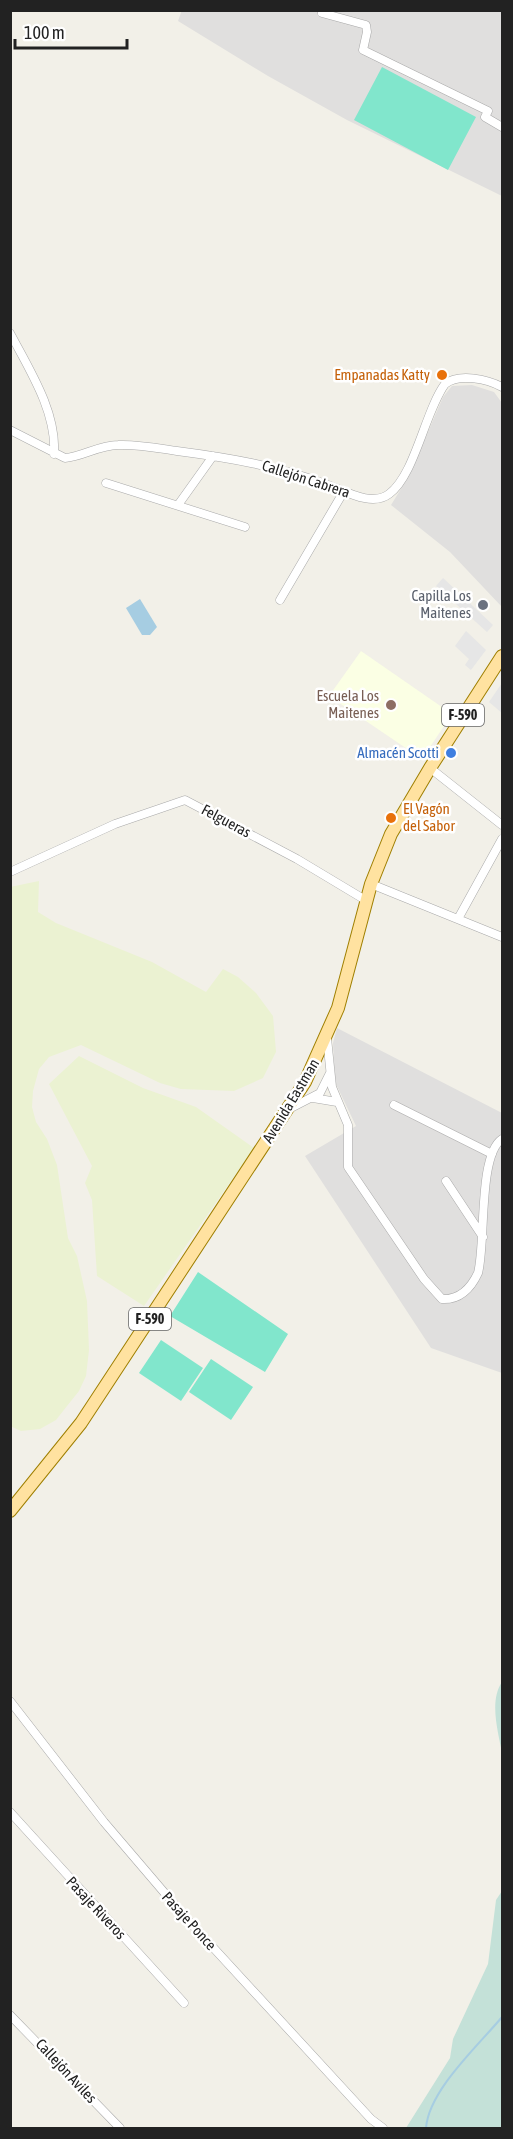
<svg xmlns="http://www.w3.org/2000/svg" width="513" height="2139" viewBox="0 0 513 2139" font-family="'Asap Condensed',sans-serif">
<style>
.residential{fill:#e0dfde}
.education{fill:#fbffe4}
.farmland{fill:#ebf2d2}
.wetland{fill:#c4e1d8}
.pitch{fill:#81e6cc}
.parking{fill:#e6e6e6}
.water{fill:#a6cde2}
.lines{fill:none;stroke-linecap:round;stroke-linejoin:round}
.stream{stroke:#a6cde2;stroke-width:2}
.minor-casing{stroke:#a9a9a9;stroke-width:9}
.primary-casing{stroke:#9f7f00;stroke-width:14}
.minor{stroke:#fff;stroke-width:8}
.primary{stroke:#ffe2a0;stroke-width:12}
.food-dot{fill:#e8710a;stroke:#fff;stroke-width:2}
.worship-dot{fill:#6b7280;stroke:#fff;stroke-width:2}
.education-dot{fill:#8d6e63;stroke:#fff;stroke-width:2}
.shop-dot{fill:#3f7fe0;stroke:#fff;stroke-width:2}
.labels{text-anchor:middle;stroke-width:5;stroke-linejoin:round;paint-order:stroke}
.shield{fill:#fff;stroke:#646464;stroke-width:1.5}
.shield-label{font-size:14px;font-weight:bold;fill:#222}
.food-label{font-size:15px;fill:#c56008;stroke:#fff;text-anchor:end}
.street-label{font-size:15px;fill:#222;stroke:#fff}
.worship-label{font-size:15px;fill:#5b616d;stroke:#fff;text-anchor:end}
.education-label{font-size:15px;fill:#785e54;stroke:#fff;text-anchor:end}
.shop-label{font-size:15px;fill:#366cbe;stroke:#fff;text-anchor:end}
</style>
<rect width="100%" height="100%" fill="#f2f0e8"/>
<path class="residential" d="M 182,10 L 502,11 L 502,196 L 347,120 L 268,76 L 178,21 Z
M 472,385 L 494,392 L 502,403 L 502,607 L 450,552 L 391,505 L 409,476 L 443,397 L 452,386 Z
M 337,1028 L 502,1113 L 502,1373 L 431,1348 L 305,1156 L 356,1126 L 335,1082 L 333,1043 Z"/>
<path class="education" d="M 361,651 L 452,714 L 422,759 L 329,696 Z"/>
<path class="farmland" d="M 39,881 L 38,912 L 56,923 L 152,962 L 206,992 L 223,969 L 238,977 L 256,993 L 273,1016 L 276,1052 L 263,1078 L 234,1091 L 181,1089 L 160,1083 L 81,1045 L 49,1057 L 39,1069 L 33,1091 L 32,1107 L 36,1122 L 47,1139 L 57,1165 L 68,1238 L 77,1256 L 87,1301 L 89,1350 L 86,1376 L 79,1391 L 67,1406 L 56,1420 L 40,1429 L 21,1431 L 10,1426 L 10,887 Z
M 79,1056 L 143,1088 L 196,1107 L 254,1148 L 144,1306 L 97,1276 L 92,1200 L 85,1183 L 92,1166 L 49,1084 Z"/>
<path class="wetland" d="M 502,1682 L 502,1753 C 498,1731 489,1701 502,1682 Z
M 502,1891 L 502,2128 L 406,2128 L 450,2058 L 453,2039 L 488,1964 L 496,1900 Z"/>
<path class="pitch" d="M 382,67 L 476,117 L 448,170 L 354,120 Z
M 198,1272 L 288,1334 L 265,1372 L 170,1316 Z
M 161,1340 L 203,1368 L 181,1401 L 139,1373 Z
M 211,1359 L 253,1387 L 231,1420 L 189,1392 Z"/>
<path class="parking" d="M 443,578 L 493,625 L 487,632 L 436,586 Z
M 466,631 L 486,650 L 471,670 L 465,665 L 469,659 L 455,646 Z
M 502,683 L 502,713 L 489,702 Z"/>
<path class="water" d="M 140,599 L 157,627 L 150,635 L 142,635 L 126,608 Z"/>
<g class="lines">
<path class="stream" d="M 426,2128 C 429,2090 478,2046 502,2017"/>
<g class="minor-casing">
<path id="minor" d="M 322,13 L 366,25 L 367,32 L 363,50 L 488,111 L 485,117 L 502,127
M 10,333 C 29,369 57,412 54,454
M 10,430 L 65,458 C 82,457 99,445 118,445 C 137,444 157,448 177,451 C 231,458 277,466 328,485 C 345,491 372,507 389,494 C 415,475 425,411 445,384 C 459,373 487,379 502,387
M 106,483 L 245,527
M 178,505 L 213,456
M 280,600 L 344,491
M 430,768 L 502,825
M 10,872 L 115,824 L 185,800 L 297,859 L 367,901
M 371,884 L 502,937
M 459,917 L 502,839
M 327,1038 L 332,1087 L 348,1125 L 348,1167 L 424,1279 L 442,1299 C 460,1300 471,1288 478,1273 C 486,1243 478,1155 502,1139
M 313,1098 L 337,1102
M 394,1105 L 492,1154
M 289,1109 L 320,1093 L 330,1073
M 446,1181 L 483,1237
M 10,1701 L 104,1822 L 186,1918 L 371,2119 L 383,2128
M 10,1812 L 184,2003
M 10,2015 L 120,2128"/>
</g>
<g class="primary-casing">
<path id="primary" d="M 10,1511 L 81,1423 L 305,1082 L 338,1008 L 371,884 L 391,834 L 430,768 L 502,656"/>
</g>
<use href="#minor" class="minor"/>
<use href="#primary" class="primary"/>
</g>
<g class="food-dot">
<circle cx="442" cy="375" r="6"/>
<circle cx="391" cy="818" r="6"/>
</g>
<circle class="worship-dot" cx="483" cy="605" r="6"/>
<circle class="education-dot" cx="391" cy="705" r="6"/>
<circle class="shop-dot" cx="451" cy="753" r="6"/>
<g class="labels">
<g class="shield">
<rect x="442" y="704" width="42" height="22" rx="4.5"/>
<rect x="129" y="1308" width="42" height="22" rx="4.5"/>
</g>
<g class="shield-label">
<text x="463" y="720">F-590</text>
<text x="150" y="1324">F-590</text>
</g>
<g class="food-label">
<text x="430" y="380">Empanadas Katty</text>
<text x="403" y="814" text-anchor="start">El Vagón<tspan x="403" dy="17">del Sabor</tspan></text>
</g>
<g class="street-label">
<text transform="translate(306 479) rotate(18)" y="5">Callejón Cabrera</text>
<text transform="translate(226 821) rotate(28)" y="5">Felgueras</text>
<text transform="translate(291 1101) rotate(-59)" y="5">Avenida Eastman</text>
<text transform="translate(96 1908) rotate(47)" y="5">Pasaje Riveros</text>
<text transform="translate(189 1921) rotate(48)" y="5">Pasaje Ponce</text>
<text transform="translate(66 2071) rotate(47)" y="5">Callejón Aviles</text>
</g>
<g class="worship-label">
<text x="471" y="601">Capilla Los<tspan x="471" dy="17">Maitenes</tspan></text>
</g>
<g class="education-label">
<text x="379" y="701">Escuela Los<tspan x="379" dy="17">Maitenes</tspan></text>
</g>
<g class="shop-label">
<text x="439" y="758">Almacén Scotti</text>
</g>
</g>
<rect width="513" height="2139" fill="none" stroke="#222222" stroke-width="24"/>
<path d="M15 39v9h112v-9" fill="none" stroke="#222222" stroke-width="3"/>
<text x="24" y="39" font-size="18" fill="#222222" stroke="#ffffff" stroke-width="4.5" paint-order="stroke">100 m</text>
</svg>
